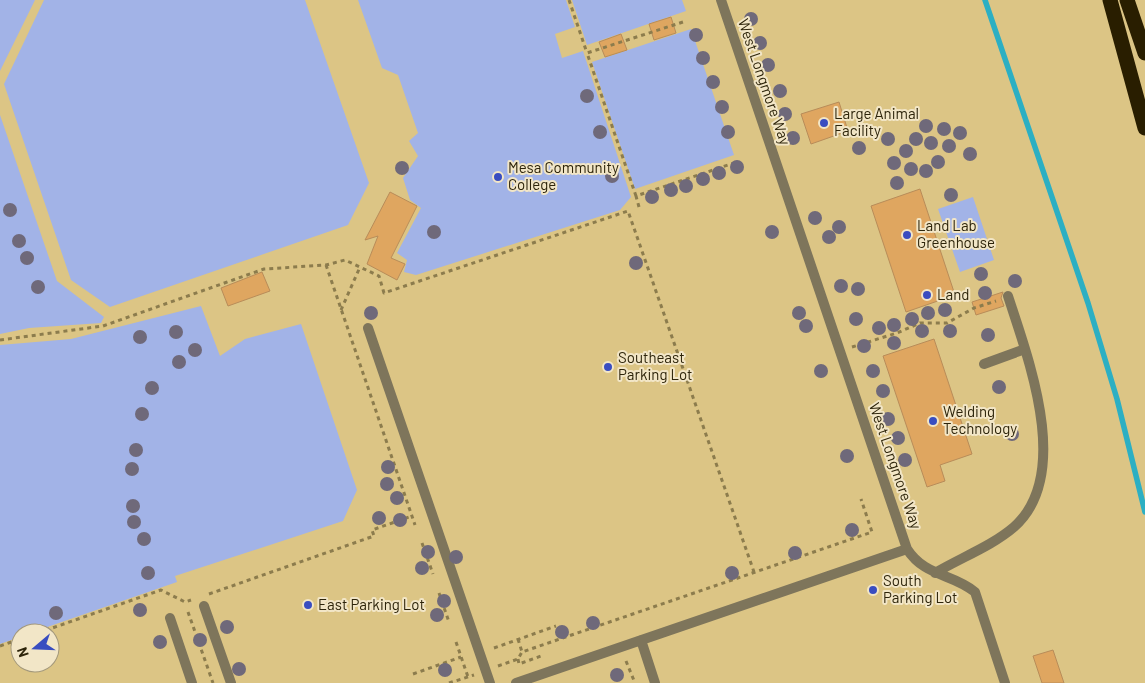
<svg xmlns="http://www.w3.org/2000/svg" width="1145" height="683" viewBox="0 0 1145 683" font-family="Barlow,sans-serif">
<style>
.green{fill:#a2b3e7}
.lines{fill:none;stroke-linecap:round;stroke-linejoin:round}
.stream{stroke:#2cafc3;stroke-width:5.5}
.building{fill:#dfa660;stroke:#b88c59}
.path{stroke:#8c7c4d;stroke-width:3;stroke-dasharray:4 4;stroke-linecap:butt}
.service{stroke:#7e755b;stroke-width:10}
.motorway{stroke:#291e00;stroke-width:15}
.tree{fill:#6f697a}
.poi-dot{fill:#394dc0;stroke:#f2e6c7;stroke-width:2}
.labels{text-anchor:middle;stroke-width:4;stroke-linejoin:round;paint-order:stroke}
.street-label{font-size:15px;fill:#2d240a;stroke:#f2e6c7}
.poi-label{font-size:15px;fill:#2d240a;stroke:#f2e6c7;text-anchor:start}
</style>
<rect width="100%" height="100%" fill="#dcc585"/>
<path class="green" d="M 0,0 L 35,0 L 0,71 Z
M 44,0 L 305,0 L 369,183 L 348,225 L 110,307 L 71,280 L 4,84 Z
M 358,0 L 566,0 L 575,27 L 555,34 L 562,58 L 583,51 L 631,197 L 620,210 L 416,275 L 404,272 L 407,260 L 397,253 L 421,208 L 410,200 L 403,178 L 418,156 L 409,141 L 418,133 L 398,75 L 382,68 Z
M 572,0 L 682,0 L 686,11 L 587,45 Z
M 691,29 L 734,155 L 635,189 L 592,62 Z
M 0,115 L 57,281 L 104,317 L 101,323 L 29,328 L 0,334 Z
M 973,197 L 994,260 L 960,272 L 938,209 Z
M 201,306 L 220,356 L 245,339 L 301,324 L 357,490 L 343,521 L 175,576 L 177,582 L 30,633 L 20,633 L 20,637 L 0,644 L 0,345 L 71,339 Z"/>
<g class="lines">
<path class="stream" d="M 985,0 L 1088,303 L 1117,399 L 1145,512"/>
</g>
<path class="building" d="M 671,17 L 676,33 L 654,40 L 649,24 Z
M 621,34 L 627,50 L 605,57 L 599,42 Z
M 839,102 L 848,131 L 811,144 L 801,114 Z
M 920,189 L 955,295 L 906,312 L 871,206 Z
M 390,192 L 417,206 L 391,258 L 405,264 L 397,280 L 367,264 L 378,236 L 365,240 Z
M 262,272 L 270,291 L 228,306 L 221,288 Z
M 1003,292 L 1001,298 L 1004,306 L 976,315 L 972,302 Z
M 934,339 L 972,454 L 940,465 L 945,481 L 927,487 L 883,356 Z
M 1053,650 L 1064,683 L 1042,683 L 1033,656 Z"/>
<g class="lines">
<path class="path" d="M 569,0 L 587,53
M 636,196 L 587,53 L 683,22
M 639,207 L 636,196 L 734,163
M 326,265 L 415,525
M 341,310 L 360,267
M 0,340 L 103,326 L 264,269 L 326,265 L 345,260 L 379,276 L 384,293 L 628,211 L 754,572
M 852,347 L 897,333 L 920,323 L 947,323 L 974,308 L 996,301
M 422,543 L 433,574
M 439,593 L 449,622
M 209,594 L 374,536 L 372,530 L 412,516
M 188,612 L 213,683
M 38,633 L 161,590 L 185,602 L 191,600
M 518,639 L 522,652
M 456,642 L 468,677
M 0,646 L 20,639
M 494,648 L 556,626
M 518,659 L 519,664 L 541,656 L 542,659
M 626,661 L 635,683
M 498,666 L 518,659 L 522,652 L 872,532 L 861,499
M 413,674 L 461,657
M 449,683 L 474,675"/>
<path class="service" d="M 721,0 L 907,549 C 925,577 952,573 975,592 L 1005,683
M 368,328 L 490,683
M 984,364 L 1025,349
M 935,573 C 960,558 992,546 1014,527 C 1073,475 1028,358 1008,296
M 204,606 L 231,683
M 170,618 L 192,683
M 641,640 L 655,683
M 516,683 L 907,549"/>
<path class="motorway" d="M 1110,0 L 1145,128
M 1127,0 L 1145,53"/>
</g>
<g class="tree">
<circle cx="751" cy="19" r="7"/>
<circle cx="696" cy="35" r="7"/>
<circle cx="760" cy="43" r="7"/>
<circle cx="703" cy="58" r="7"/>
<circle cx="768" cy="65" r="7"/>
<circle cx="713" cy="82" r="7"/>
<circle cx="780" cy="91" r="7"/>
<circle cx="587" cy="96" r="7"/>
<circle cx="722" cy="107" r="7"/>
<circle cx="785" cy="114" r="7"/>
<circle cx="926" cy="126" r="7"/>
<circle cx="944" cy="129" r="7"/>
<circle cx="600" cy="132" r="7"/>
<circle cx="728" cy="132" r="7"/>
<circle cx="960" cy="133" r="7"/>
<circle cx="793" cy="138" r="7"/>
<circle cx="888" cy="139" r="7"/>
<circle cx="916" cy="139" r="7"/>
<circle cx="931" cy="143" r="7"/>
<circle cx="949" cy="146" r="7"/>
<circle cx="859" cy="148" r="7"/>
<circle cx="906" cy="151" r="7"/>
<circle cx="970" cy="154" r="7"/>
<circle cx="938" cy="162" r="7"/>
<circle cx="894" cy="163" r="7"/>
<circle cx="737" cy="167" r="7"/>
<circle cx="402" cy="168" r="7"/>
<circle cx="911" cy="169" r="7"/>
<circle cx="926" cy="171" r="7"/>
<circle cx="719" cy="173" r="7"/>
<circle cx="612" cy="176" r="7"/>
<circle cx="703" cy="179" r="7"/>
<circle cx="897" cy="183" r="7"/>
<circle cx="686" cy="186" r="7"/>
<circle cx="671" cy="190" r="7"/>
<circle cx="951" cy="195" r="7"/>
<circle cx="652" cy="197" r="7"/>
<circle cx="10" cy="210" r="7"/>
<circle cx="815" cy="218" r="7"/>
<circle cx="839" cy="227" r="7"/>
<circle cx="434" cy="232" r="7"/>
<circle cx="772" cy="232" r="7"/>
<circle cx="829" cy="237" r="7"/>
<circle cx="19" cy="241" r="7"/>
<circle cx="27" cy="258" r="7"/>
<circle cx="636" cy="263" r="7"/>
<circle cx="981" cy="274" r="7"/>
<circle cx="1015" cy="281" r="7"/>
<circle cx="841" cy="286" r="7"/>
<circle cx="38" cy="287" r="7"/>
<circle cx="858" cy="289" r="7"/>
<circle cx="985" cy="293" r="7"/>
<circle cx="945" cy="310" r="7"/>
<circle cx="371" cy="313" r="7"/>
<circle cx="799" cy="313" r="7"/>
<circle cx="928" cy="313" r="7"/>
<circle cx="856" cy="319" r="7"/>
<circle cx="912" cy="319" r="7"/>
<circle cx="894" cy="325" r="7"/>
<circle cx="806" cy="326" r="7"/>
<circle cx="879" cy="328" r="7"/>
<circle cx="922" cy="331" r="7"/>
<circle cx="950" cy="331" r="7"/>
<circle cx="176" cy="332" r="7"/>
<circle cx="988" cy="335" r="7"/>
<circle cx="140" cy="337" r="7"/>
<circle cx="894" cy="343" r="7"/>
<circle cx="864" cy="346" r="7"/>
<circle cx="195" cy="350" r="7"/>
<circle cx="179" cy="362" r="7"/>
<circle cx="821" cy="371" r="7"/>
<circle cx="873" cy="371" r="7"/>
<circle cx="999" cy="387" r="7"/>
<circle cx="152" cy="388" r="7"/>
<circle cx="883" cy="391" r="7"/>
<circle cx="142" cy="414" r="7"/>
<circle cx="888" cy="419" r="7"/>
<circle cx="1012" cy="434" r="7"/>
<circle cx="898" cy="438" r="7"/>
<circle cx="136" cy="450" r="7"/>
<circle cx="847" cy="456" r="7"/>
<circle cx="905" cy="460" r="7"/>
<circle cx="388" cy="467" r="7"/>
<circle cx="132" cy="469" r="7"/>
<circle cx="387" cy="484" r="7"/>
<circle cx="397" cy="498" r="7"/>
<circle cx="133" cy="506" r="7"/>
<circle cx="379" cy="518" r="7"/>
<circle cx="400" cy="520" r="7"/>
<circle cx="134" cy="522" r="7"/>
<circle cx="852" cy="530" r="7"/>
<circle cx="144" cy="539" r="7"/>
<circle cx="428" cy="552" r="7"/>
<circle cx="795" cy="553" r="7"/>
<circle cx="456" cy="557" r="7"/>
<circle cx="422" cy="568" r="7"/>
<circle cx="148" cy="573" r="7"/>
<circle cx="732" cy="573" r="7"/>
<circle cx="444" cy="601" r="7"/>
<circle cx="140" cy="610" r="7"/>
<circle cx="56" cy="613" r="7"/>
<circle cx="437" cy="615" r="7"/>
<circle cx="593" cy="623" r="7"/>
<circle cx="227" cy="627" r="7"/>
<circle cx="562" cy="632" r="7"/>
<circle cx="200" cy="640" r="7"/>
<circle cx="160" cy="642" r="7"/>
<circle cx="239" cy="669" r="7"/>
<circle cx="445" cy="670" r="7"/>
<circle cx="617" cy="675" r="7"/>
</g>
<g class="poi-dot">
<circle cx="824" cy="123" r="5"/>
<circle cx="498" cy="177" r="5"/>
<circle cx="907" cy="235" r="5"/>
<circle cx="927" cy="295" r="5"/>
<circle cx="608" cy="367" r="5"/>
<circle cx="933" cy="421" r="5"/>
<circle cx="873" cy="590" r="5"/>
<circle cx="308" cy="605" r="5"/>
</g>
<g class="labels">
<g class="street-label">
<text transform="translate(764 82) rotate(71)" y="5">West Longmore Way</text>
<text transform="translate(895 466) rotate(71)" y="5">West Longmore Way</text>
</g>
<g class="poi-label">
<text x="834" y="119">Large Animal<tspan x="834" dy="17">Facility</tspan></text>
<text x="508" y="173">Mesa Community<tspan x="508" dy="17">College</tspan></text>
<text x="917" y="231">Land Lab<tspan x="917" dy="17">Greenhouse</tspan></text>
<text x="937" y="300">Land</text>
<text x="618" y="363">Southeast<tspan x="618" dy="17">Parking Lot</tspan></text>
<text x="943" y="417">Welding<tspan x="943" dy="17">Technology</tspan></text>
<text x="883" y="586">South<tspan x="883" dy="17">Parking Lot</tspan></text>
<text x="318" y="610">East Parking Lot</text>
</g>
</g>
<g transform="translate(35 648) rotate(251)"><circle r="24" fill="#f2e6c7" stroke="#a3987b"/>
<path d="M0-4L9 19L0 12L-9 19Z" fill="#394dc0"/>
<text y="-8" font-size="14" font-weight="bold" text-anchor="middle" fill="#2d240a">N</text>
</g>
</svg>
